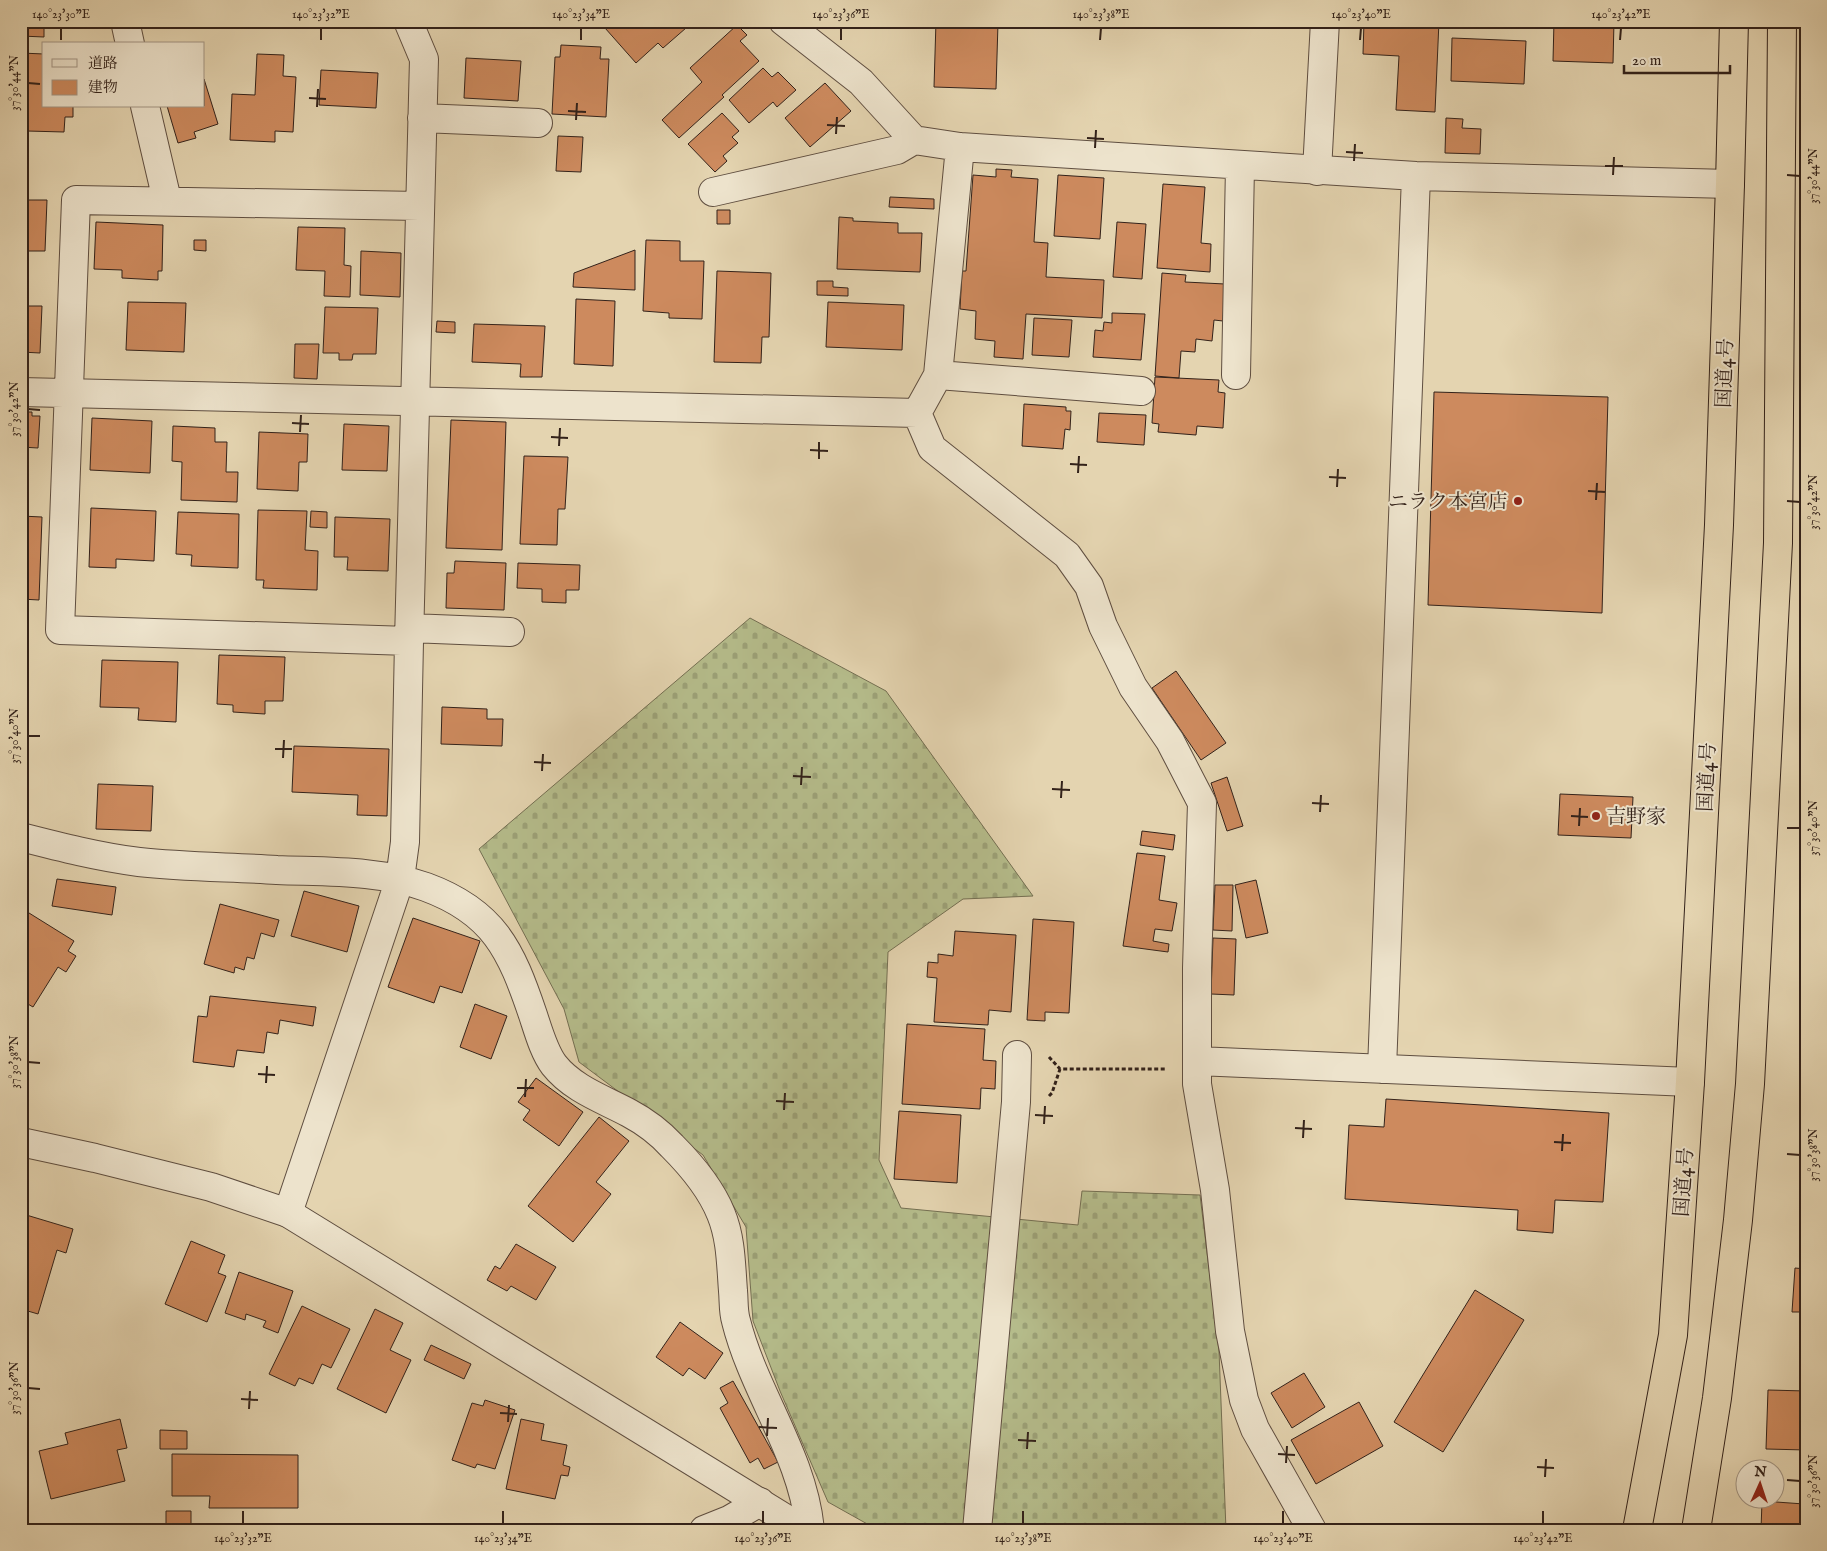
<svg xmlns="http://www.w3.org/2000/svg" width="1827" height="1551" viewBox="0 0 1827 1551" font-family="'IM FELL English','Noto Serif JP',serif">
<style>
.cemetery{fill:url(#cemetery-stones);stroke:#746f52}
.building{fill:#cd8a5e;stroke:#33221a}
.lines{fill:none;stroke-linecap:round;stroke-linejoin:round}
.minor-casing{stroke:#5f4e40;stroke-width:30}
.tertiary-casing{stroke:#5f4e40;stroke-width:30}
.trunk-casing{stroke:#33221a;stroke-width:30}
.path{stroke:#33221a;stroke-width:3;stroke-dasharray:4 2.5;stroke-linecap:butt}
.minor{stroke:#ede3cc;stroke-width:28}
.tertiary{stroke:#ede3cc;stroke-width:28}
.trunk{stroke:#e4d4b0;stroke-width:28}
.ticks{fill:none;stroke:#33221a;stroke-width:2}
.poi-dot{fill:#8f2418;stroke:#ede3cc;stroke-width:2}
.labels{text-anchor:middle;stroke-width:4;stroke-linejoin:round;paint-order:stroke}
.street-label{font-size:20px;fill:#33221a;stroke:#ede3cc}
.poi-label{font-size:20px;fill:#33221a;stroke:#ede3cc;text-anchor:end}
.neatline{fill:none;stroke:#33221a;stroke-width:2}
.ticks-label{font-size:12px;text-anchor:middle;fill:#33221a}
</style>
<defs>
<pattern id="cemetery-stones" width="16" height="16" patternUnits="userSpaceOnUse" patternTransform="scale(1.25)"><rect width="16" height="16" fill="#b5bc8b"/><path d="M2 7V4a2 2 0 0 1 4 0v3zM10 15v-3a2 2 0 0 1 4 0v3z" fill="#9ca177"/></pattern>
</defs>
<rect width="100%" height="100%" fill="#e4d4b0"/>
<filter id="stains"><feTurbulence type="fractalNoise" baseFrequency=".004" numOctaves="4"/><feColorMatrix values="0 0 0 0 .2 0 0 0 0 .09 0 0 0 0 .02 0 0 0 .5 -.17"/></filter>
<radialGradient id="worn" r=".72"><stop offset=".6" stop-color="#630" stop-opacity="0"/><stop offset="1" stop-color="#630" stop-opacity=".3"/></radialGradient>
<path class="cemetery" d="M 750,618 L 886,691 L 1033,896 L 963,899 L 888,952 L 879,1160 L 901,1208 L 1078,1225 L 1082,1191 L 1200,1195 L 1219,1351 L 1226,1530 L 878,1530 L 828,1502 L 780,1391 L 753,1321 L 746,1227 L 703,1155 L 579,1062 L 564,1009 L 479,849 Z"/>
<path class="building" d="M 21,21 L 44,21 L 44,37 L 21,36 Z
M 613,21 L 683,21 L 681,23 L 686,28 L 663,48 L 658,43 L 636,63 L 605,28 Z
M 936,21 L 978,21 L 998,23 L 996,89 L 934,87 Z
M 1364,21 L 1439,21 L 1435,112 L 1396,110 L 1399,56 L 1363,54 Z
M 1451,21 L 1486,21 L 1486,24 L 1451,23 Z
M 1554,21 L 1614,21 L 1613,63 L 1553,61 Z
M 737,25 L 747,35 L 740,41 L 759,61 L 722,95 L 724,97 L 679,138 L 662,120 L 702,82 L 690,68 Z
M 1452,38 L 1526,41 L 1524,84 L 1451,81 Z
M 561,45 L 601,47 L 600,59 L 609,59 L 606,117 L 552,114 L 555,57 L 560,57 Z
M 21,53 L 44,54 L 44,106 L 73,106 L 73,117 L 65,117 L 64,132 L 27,131 L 27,126 L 21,126 Z
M 257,54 L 284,55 L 283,76 L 296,77 L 293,132 L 275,131 L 275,142 L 230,140 L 232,94 L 255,95 Z
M 466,58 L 521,61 L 518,101 L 464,98 Z
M 763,68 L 772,77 L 778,72 L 796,90 L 777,107 L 773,102 L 749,123 L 729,100 Z
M 321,70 L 378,73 L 376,108 L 319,105 Z
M 204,79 L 218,124 L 194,132 L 196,138 L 178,143 L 167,106 L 204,106 Z
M 825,83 L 851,111 L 810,147 L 785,118 Z
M 722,113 L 739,131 L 732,137 L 738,143 L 723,156 L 727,161 L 715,172 L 688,144 Z
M 1446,118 L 1463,119 L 1462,128 L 1481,129 L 1480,154 L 1445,153 Z
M 558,136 L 583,137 L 581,172 L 556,171 Z
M 996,169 L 1012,170 L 1011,177 L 1038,179 L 1034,242 L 1048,243 L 1046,277 L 1104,280 L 1102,318 L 1026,314 L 1023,359 L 994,357 L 995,341 L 975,339 L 976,311 L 960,309 L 962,271 L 966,271 L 973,175 L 996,177 Z
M 1058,175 L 1104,178 L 1100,239 L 1054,236 Z
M 1163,184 L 1205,187 L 1201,243 L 1211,244 L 1210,272 L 1157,268 Z
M 890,197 L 934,199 L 934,209 L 889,207 Z
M 21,200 L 47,200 L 45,251 L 26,251 L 26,260 L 21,260 Z
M 717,210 L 730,210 L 730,224 L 717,224 Z
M 839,217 L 853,218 L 853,221 L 898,223 L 898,233 L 922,233 L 920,272 L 837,269 Z
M 96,222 L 163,225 L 162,271 L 158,271 L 158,280 L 122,278 L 122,270 L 94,269 Z
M 1117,222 L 1146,224 L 1142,279 L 1113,277 Z
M 298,227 L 345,228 L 344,265 L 351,266 L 350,297 L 324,296 L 325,271 L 296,270 Z
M 194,240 L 206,240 L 206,251 L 194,250 Z
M 646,240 L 680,241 L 680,261 L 704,261 L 702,319 L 669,318 L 669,313 L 643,311 Z
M 635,250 L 635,290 L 573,287 L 574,273 Z
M 361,251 L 401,253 L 400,297 L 360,295 Z
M 717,271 L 771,273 L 769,337 L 762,337 L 761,363 L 714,362 Z
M 1162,273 L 1186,275 L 1185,282 L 1225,284 L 1223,321 L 1214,320 L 1212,341 L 1196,339 L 1195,352 L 1181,351 L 1179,378 L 1155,376 Z
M 817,281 L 833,281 L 833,287 L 848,288 L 848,296 L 817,295 Z
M 576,299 L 615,301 L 613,366 L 574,364 Z
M 128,302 L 186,303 L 184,352 L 126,350 Z
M 828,302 L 904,305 L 902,350 L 826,347 Z
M 21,306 L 42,306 L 40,353 L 21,352 Z
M 325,307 L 378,308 L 376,354 L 353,354 L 352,360 L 339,360 L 339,353 L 323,353 Z
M 1112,313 L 1145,314 L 1141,360 L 1093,357 L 1095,330 L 1103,331 L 1104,322 L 1112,323 Z
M 1034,318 L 1072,320 L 1069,357 L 1032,355 Z
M 437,321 L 455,322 L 455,333 L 436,332 Z
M 474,324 L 545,326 L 542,377 L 520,377 L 521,364 L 472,362 Z
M 295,344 L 319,344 L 317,379 L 294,378 Z
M 1155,377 L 1219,380 L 1218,392 L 1225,393 L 1223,428 L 1197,426 L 1196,435 L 1158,432 L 1159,424 L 1152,423 Z
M 1434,392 L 1608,397 L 1602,613 L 1428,605 Z
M 1024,404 L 1066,407 L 1066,411 L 1071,411 L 1070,430 L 1065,429 L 1063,449 L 1022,446 Z
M 21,412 L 32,412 L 32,416 L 40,416 L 38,448 L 21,447 Z
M 1099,413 L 1146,415 L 1144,445 L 1097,442 Z
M 92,418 L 152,421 L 150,473 L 90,470 Z
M 451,420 L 506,422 L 502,550 L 446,548 Z
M 344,424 L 389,426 L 387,471 L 342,470 Z
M 173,426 L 215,428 L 215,442 L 227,442 L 226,472 L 238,472 L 237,502 L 181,500 L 182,462 L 172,461 Z
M 259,432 L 308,434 L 307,462 L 299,462 L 298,491 L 257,489 Z
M 524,456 L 568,457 L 565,509 L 558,509 L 557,545 L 520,544 Z
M 91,508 L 156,511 L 154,561 L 116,559 L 116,568 L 89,567 Z
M 258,510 L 307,511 L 305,550 L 318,551 L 317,590 L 263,588 L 264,580 L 256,580 Z
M 311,511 L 327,512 L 327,528 L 310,527 Z
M 178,512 L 239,514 L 238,568 L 191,566 L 192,555 L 176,554 Z
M 21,516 L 42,517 L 39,600 L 21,599 Z
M 335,517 L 390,519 L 388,571 L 347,570 L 348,557 L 334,557 Z
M 455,561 L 506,563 L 504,610 L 446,608 L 447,573 L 454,573 Z
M 518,563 L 580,565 L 579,590 L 566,590 L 566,603 L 542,602 L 542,589 L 517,588 Z
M 219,655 L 285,657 L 283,701 L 265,701 L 265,714 L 233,712 L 233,705 L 217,704 Z
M 102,660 L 178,662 L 176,722 L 138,720 L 139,708 L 100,707 Z
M 1176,671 L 1226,743 L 1201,760 L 1152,688 Z
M 442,707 L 487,709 L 487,719 L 503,719 L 502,746 L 441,744 Z
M 294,746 L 389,749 L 387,816 L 357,815 L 358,795 L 292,792 Z
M 1227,777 L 1243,826 L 1227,831 L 1211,783 Z
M 98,784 L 153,786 L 151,831 L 96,829 Z
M 1560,794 L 1633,797 L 1631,838 L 1558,835 Z
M 1142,831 L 1175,835 L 1173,850 L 1140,845 Z
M 1137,853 L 1165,856 L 1159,900 L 1177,903 L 1172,931 L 1155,929 L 1153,941 L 1169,944 L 1168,952 L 1123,946 Z
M 57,879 L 116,887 L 112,915 L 52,906 Z
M 1256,880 L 1268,933 L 1246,938 L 1235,885 Z
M 1215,885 L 1233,885 L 1232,931 L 1213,930 Z
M 304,891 L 359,906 L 347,952 L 291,936 Z
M 220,904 L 279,920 L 274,937 L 261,933 L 254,959 L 247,957 L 244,970 L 235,967 L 234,973 L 204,964 Z
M 21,908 L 74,941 L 68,951 L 76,956 L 66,972 L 58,967 L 33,1007 L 21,1000 Z
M 413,918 L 480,941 L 462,993 L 440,986 L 434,1003 L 388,987 Z
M 1033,919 L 1074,922 L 1069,1013 L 1045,1012 L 1045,1021 L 1027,1020 Z
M 955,931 L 1016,935 L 1011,1012 L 989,1010 L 988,1025 L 934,1022 L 937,978 L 927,977 L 928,962 L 938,963 L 938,954 L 953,956 Z
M 1213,938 L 1236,939 L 1234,995 L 1211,994 Z
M 210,996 L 316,1007 L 313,1026 L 280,1020 L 278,1034 L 267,1032 L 264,1053 L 237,1050 L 234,1067 L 193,1062 L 198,1016 L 207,1017 Z
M 475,1004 L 507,1016 L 491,1059 L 460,1047 Z
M 907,1024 L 985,1029 L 983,1060 L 996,1061 L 995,1089 L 981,1088 L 980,1109 L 902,1104 Z
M 536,1078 L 583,1112 L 559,1146 L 523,1120 L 530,1110 L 518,1102 Z
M 1386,1099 L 1609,1113 L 1603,1202 L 1555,1200 L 1553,1233 L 1517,1230 L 1518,1210 L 1345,1199 L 1349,1125 L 1384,1127 Z
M 899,1111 L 961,1115 L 957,1183 L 894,1179 Z
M 599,1117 L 629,1141 L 596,1182 L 611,1194 L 573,1242 L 528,1206 Z
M 1805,1192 L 1806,1192 L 1806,1238 L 1803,1238 Z
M 21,1199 L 28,1201 L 23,1214 L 73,1229 L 66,1253 L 57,1250 L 38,1314 L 21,1309 Z
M 191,1241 L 225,1255 L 218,1273 L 226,1276 L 207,1322 L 165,1304 Z
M 516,1244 L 556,1267 L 536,1300 L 511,1286 L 507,1291 L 487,1280 L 495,1266 L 500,1269 Z
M 1795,1268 L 1806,1269 L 1806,1312 L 1792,1312 Z
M 239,1272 L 293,1291 L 278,1333 L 263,1327 L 266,1321 L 246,1314 L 245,1320 L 225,1313 Z
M 1475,1290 L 1524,1320 L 1443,1452 L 1394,1422 Z
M 302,1306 L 350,1329 L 331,1368 L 322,1364 L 313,1384 L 299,1378 L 295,1386 L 269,1374 Z
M 375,1309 L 403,1323 L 390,1350 L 411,1360 L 386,1413 L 337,1389 Z
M 680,1322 L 723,1353 L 705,1379 L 689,1368 L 683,1376 L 656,1357 Z
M 431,1345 L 471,1364 L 464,1379 L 424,1360 Z
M 1304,1373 L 1325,1407 L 1292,1428 L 1271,1393 Z
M 733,1381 L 778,1462 L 764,1469 L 758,1458 L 750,1463 L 720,1408 L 728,1403 L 720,1388 Z
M 1768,1390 L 1806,1391 L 1806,1450 L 1766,1449 Z
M 485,1400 L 515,1410 L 495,1469 L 477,1464 L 475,1468 L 452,1460 L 472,1403 L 483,1406 Z
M 1359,1402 L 1383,1446 L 1316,1484 L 1291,1440 Z
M 120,1419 L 127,1448 L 117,1450 L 125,1481 L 51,1499 L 39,1451 L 68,1444 L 65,1433 Z
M 521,1419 L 544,1424 L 541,1440 L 567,1445 L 563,1465 L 570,1467 L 568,1476 L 561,1475 L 555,1499 L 506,1489 Z
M 160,1430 L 187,1431 L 187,1449 L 160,1449 Z
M 172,1454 L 298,1455 L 298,1508 L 209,1508 L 210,1496 L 172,1496 Z
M 1762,1501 L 1804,1504 L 1803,1530 L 1761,1530 Z
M 166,1511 L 191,1511 L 191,1530 L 166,1530 Z"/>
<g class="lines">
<g class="minor-casing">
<path id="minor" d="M 125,21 L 130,44
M 408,21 L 424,59 L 409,641
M 783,21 L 861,82 L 914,140 L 960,147 L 1416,176 L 1730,184
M 145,106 L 167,200
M 422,118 L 538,123
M 960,147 L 938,375 L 917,413 L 932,448 L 1067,555 L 1089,586 L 1103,626 L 1133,687 L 1170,741 L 1202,803 L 1197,968 L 1197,1084 L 1215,1190 L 1230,1331 L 1244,1400 L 1255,1429 L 1312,1530
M 713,192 L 897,150 L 914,140
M 938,375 L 1141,391
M 1236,375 L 1240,166
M 21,392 L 917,413
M 410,628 L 510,632
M 21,837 C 60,847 99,857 139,862 C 184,867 232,867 277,870 C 326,872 380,870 426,887 C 494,912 511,950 533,1015 C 538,1030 544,1052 554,1065 C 573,1089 603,1099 629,1113 C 644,1121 661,1134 672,1146 C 691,1165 711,1189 721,1214 C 731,1238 731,1265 733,1291 C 734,1301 733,1311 736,1321 C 754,1393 803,1455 810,1530
M 1197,1061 L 1690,1082
M 1382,1069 L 1416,176
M 288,1213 L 400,879 L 405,842 L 409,641 L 60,630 L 76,200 L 419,206
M 704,1530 L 729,1520 L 760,1502
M 977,1530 L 1016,1102 L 1017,1055"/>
</g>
<g class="tertiary-casing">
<path id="tertiary" d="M 1317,171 L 1325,21
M 21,1142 L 95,1158 L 211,1187 L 288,1213 L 804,1530"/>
</g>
<g class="trunk-casing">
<path id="trunk" d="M 1637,1530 L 1673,1335 L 1690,1082 L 1719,525 L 1730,184 L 1734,21
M 1696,1530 L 1717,1398 L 1738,1220 L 1750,1084 L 1778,543 L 1782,21"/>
</g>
<path class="path" d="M 1049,1057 L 1060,1069 L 1165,1069
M 1049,1096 L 1052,1093 L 1060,1069"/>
<use href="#minor" class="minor"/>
<use href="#tertiary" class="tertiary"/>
<use href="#trunk" class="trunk"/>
</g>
<path class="ticks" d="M 61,40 L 61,28M 321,40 L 321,28M 581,40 L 581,28M 841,40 L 841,28M 1100,40 L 1101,28M 1360,40 L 1361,28M 1620,40 L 1621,28M 28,83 L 40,84M 309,98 L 326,99M 317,107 L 318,89M 568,111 L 586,112M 576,120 L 577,103M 827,125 L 845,126M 836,134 L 837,117M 1087,138 L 1104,139M 1095,148 L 1096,130M 1346,152 L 1363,153M 1354,161 L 1355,144M 1605,166 L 1623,166M 1613,175 L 1614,157M 1787,175 L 1800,176M 28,409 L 40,410M 292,423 L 309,424M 300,432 L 301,415M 551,437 L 568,438M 559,446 L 560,428M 810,450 L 828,451M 819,459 L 819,442M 1070,464 L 1087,465M 1078,473 L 1079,456M 1329,477 L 1346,478M 1337,487 L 1338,469M 1588,491 L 1605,492M 1596,500 L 1597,483M 1787,501 L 1800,502M 28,736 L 40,736M 275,749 L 292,749M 283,758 L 284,740M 534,762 L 551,763M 542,771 L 543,754M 793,776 L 811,777M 801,785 L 802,767M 1052,789 L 1070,790M 1061,798 L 1062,781M 1312,803 L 1329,804M 1320,812 L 1321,795M 1571,816 L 1588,817M 1579,826 L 1580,808M 1787,828 L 1800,828M 28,1062 L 40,1063M 258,1074 L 275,1075M 266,1083 L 267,1066M 517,1088 L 534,1088M 525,1097 L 526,1079M 776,1101 L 794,1102M 784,1110 L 785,1093M 1035,1115 L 1053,1116M 1044,1124 L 1045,1106M 1295,1128 L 1312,1129M 1303,1138 L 1304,1120M 1554,1142 L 1571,1143M 1562,1151 L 1563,1134M 1787,1154 L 1800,1155M 28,1388 L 40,1389M 241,1399 L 258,1400M 249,1409 L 250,1391M 500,1413 L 517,1414M 508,1422 L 509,1405M 759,1427 L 777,1428M 767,1436 L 768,1418M 1018,1440 L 1036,1441M 1027,1449 L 1028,1432M 1278,1454 L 1295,1455M 1286,1463 L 1287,1446M 1537,1467 L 1554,1468M 1545,1477 L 1546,1459M 1787,1480 L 1800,1481M 243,1524 L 243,1511M 503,1524 L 503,1511M 763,1524 L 763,1511M 1023,1524 L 1023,1511M 1283,1524 L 1283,1511M 1543,1524 L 1543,1511"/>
<g class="poi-dot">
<circle cx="1518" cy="501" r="5"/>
<circle cx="1596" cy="816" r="5"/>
</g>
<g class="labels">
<g class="street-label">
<text transform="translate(1724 373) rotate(-88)" y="7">国道4号</text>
<text transform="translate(1706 777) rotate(-87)" y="7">国道4号</text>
<text transform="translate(1683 1182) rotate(-86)" y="7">国道4号</text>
</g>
<g class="poi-label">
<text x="1508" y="508">ニラク本宮店</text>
<text x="1606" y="823" text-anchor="start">吉野家</text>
</g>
</g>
<rect width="1827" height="1551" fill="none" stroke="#e4d4b0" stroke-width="55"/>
<rect x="42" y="42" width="162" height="65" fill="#ede3cc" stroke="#a39685"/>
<rect x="52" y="59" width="25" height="8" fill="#ede3cc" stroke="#a39685"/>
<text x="88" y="68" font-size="15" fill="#33221a">道路</text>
<rect x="52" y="80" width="25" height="15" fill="#cd8a5e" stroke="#a39685"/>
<text x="88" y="92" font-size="15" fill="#33221a">建物</text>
<g transform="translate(1760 1484) rotate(3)"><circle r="24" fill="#ede3cc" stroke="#a39685"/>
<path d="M0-4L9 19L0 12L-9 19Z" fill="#8f2418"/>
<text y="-8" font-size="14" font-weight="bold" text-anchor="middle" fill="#33221a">N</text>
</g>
<path d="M1624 65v8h106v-8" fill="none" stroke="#33221a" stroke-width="2.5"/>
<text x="1632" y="65" font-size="15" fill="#33221a" stroke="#ede3cc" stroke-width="4" paint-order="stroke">20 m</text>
<rect x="28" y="28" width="1772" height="1496" class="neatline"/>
<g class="ticks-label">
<text x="61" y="18">140°23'30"E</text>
<text x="321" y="18">140°23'32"E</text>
<text x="581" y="18">140°23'34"E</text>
<text x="841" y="18">140°23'36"E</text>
<text x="1101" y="18">140°23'38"E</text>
<text x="1361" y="18">140°23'40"E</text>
<text x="1621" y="18">140°23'42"E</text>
<text transform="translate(14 83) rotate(-90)" y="4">37°30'44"N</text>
<text transform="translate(1813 176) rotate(-90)" y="4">37°30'44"N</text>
<text transform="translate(14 409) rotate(-90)" y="4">37°30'42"N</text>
<text transform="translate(1813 502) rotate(-90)" y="4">37°30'42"N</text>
<text transform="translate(14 736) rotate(-90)" y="4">37°30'40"N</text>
<text transform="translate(1813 828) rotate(-90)" y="4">37°30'40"N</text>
<text transform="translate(14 1062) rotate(-90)" y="4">37°30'38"N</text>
<text transform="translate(1813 1155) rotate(-90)" y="4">37°30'38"N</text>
<text transform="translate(14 1388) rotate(-90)" y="4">37°30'36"N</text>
<text transform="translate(1813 1481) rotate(-90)" y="4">37°30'36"N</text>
<text x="243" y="1542">140°23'32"E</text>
<text x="503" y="1542">140°23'34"E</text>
<text x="763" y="1542">140°23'36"E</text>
<text x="1023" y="1542">140°23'38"E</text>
<text x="1283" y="1542">140°23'40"E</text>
<text x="1543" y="1542">140°23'42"E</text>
</g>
<rect width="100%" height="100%" filter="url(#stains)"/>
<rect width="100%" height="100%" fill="url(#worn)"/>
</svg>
